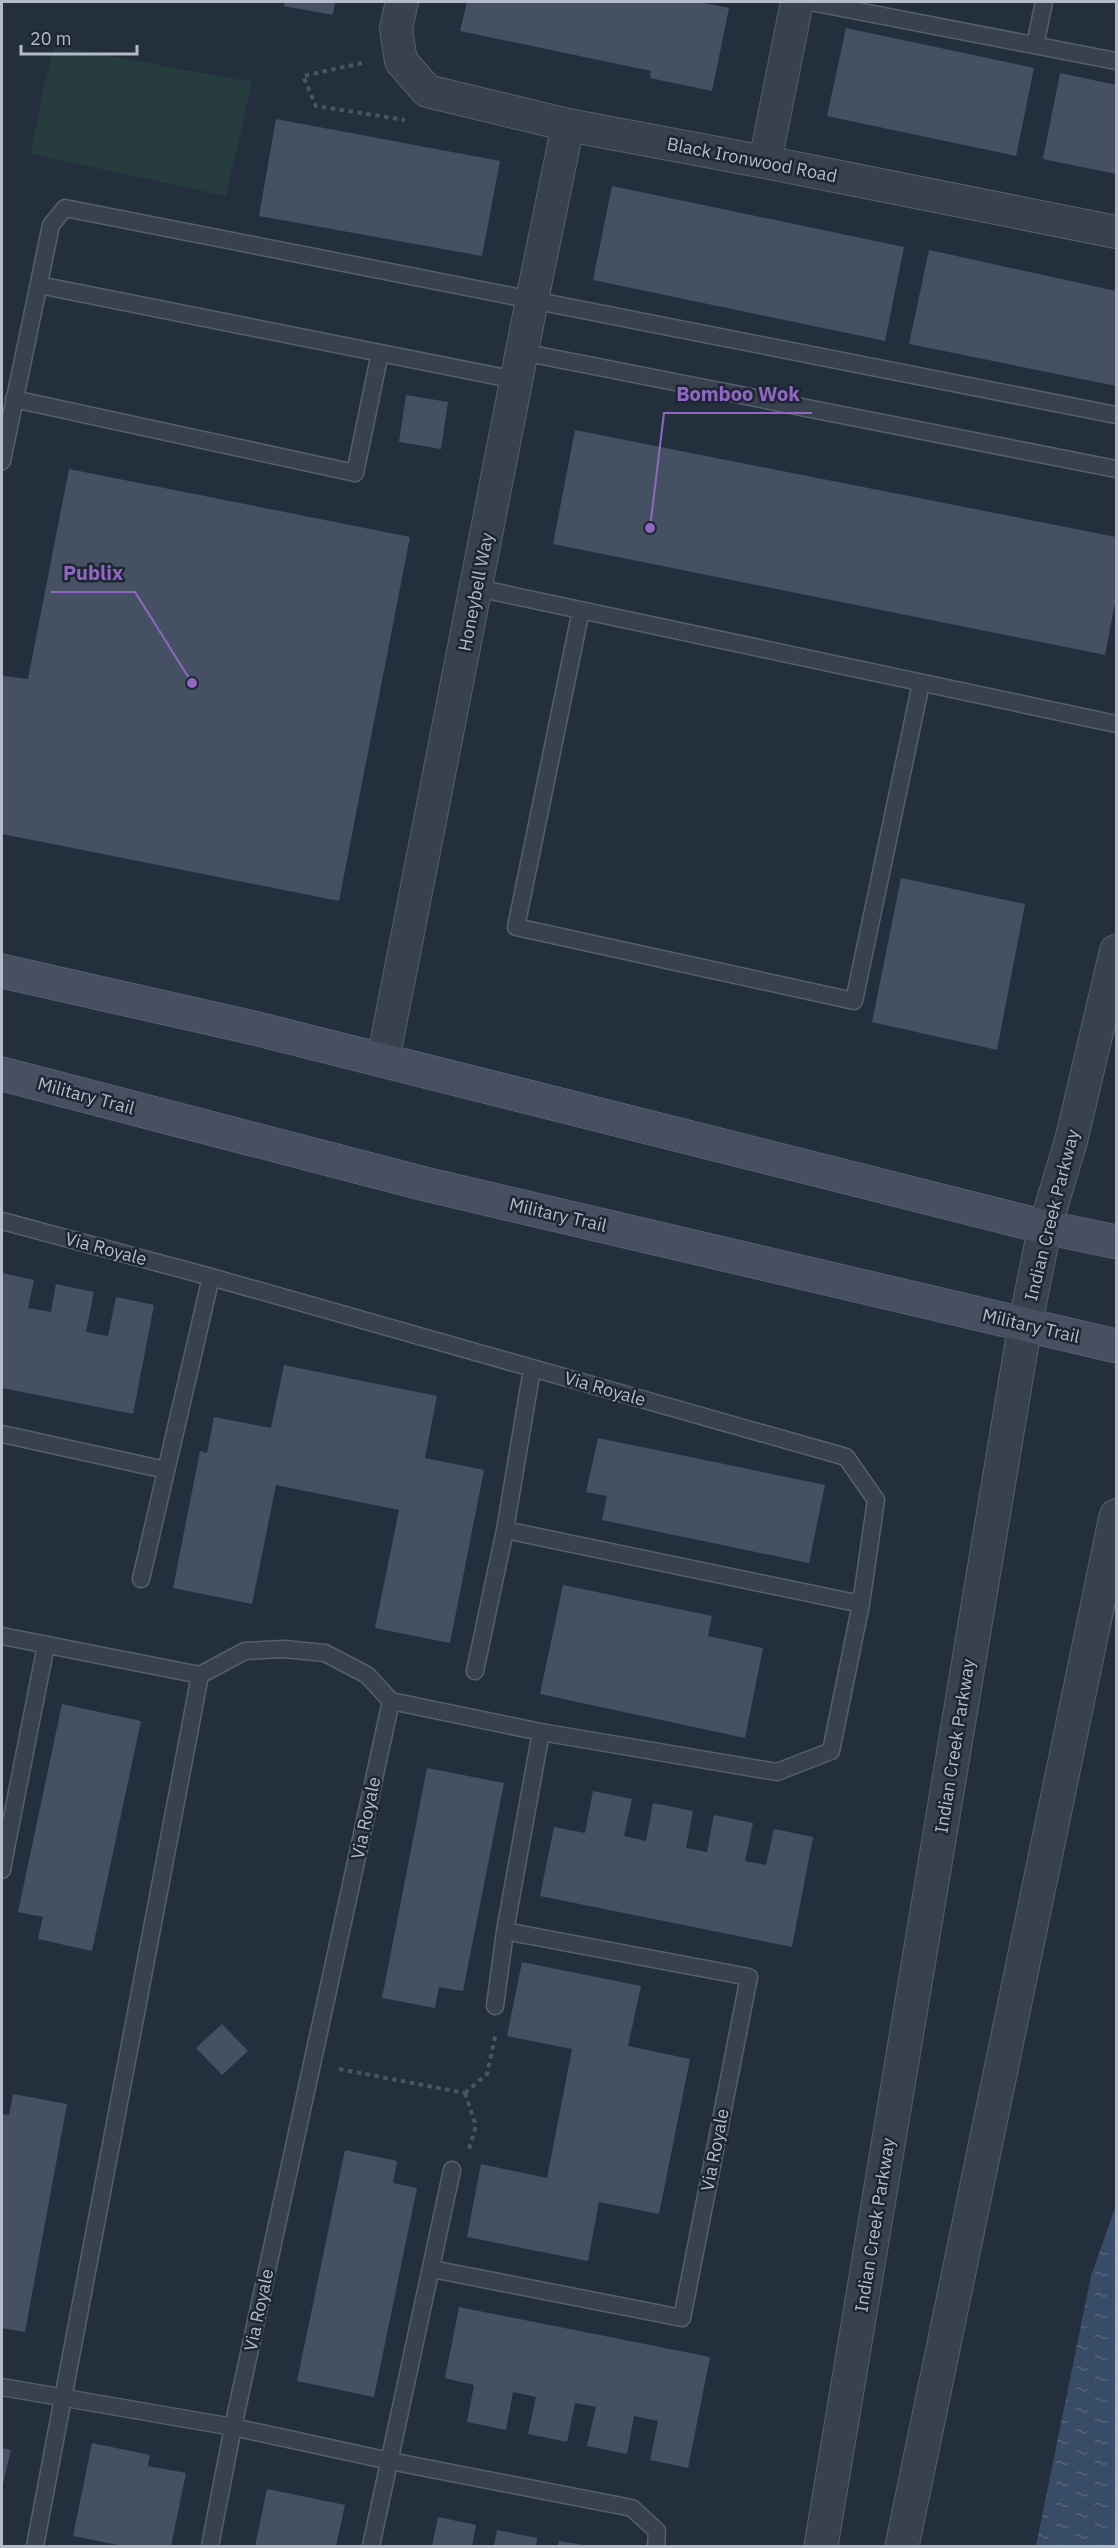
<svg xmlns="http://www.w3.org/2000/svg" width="1118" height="2548" viewBox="0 0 1118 2548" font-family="'IBM Plex Sans',sans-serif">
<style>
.garden{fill:#263c3f}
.water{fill:url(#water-ripples)}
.building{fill:#455162}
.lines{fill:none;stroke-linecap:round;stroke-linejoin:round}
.service-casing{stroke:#565f6c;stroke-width:19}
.minor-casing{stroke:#565f6c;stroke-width:34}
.tertiary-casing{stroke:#565f6c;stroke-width:35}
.secondary-casing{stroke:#565f6c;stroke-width:35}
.path{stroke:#44595c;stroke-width:4;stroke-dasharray:4.5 4.5;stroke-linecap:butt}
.service{stroke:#38414e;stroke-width:16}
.minor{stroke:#38414e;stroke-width:32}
.tertiary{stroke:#38414e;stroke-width:33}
.secondary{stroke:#465061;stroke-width:33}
.labels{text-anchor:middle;stroke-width:5;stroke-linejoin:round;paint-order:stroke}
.street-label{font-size:18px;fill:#b4bcc9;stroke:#1d2633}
.leader{fill:none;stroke:#9266c3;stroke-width:2}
.callout-dot{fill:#9266c3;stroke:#1d2633;stroke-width:2}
.callout-label{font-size:20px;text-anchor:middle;font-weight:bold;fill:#9266c3;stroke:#1d2633;stroke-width:5;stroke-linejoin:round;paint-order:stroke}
</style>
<defs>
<pattern id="water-ripples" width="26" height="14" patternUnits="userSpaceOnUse" patternTransform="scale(1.5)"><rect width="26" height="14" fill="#394c67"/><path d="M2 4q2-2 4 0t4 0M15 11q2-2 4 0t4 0" fill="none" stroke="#53647b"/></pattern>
</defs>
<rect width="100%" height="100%" fill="#242f3e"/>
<path class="garden" d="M 55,46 L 252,82 L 226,196 L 31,154 L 45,81 Z"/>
<path class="water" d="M 1116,2205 L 1116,2546 L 1036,2546 L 1091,2276 Z"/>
<path class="building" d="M 285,2 L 335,2 L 333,15 L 284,6 Z
M 467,2 L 700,2 L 729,8 L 712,91 L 650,78 L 651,71 L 460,31 Z
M 846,28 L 1034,68 L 1016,156 L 827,116 Z
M 1060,73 L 1116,85 L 1116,174 L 1043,159 Z
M 276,119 L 500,161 L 482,256 L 259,216 Z
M 612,186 L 904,247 L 885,341 L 593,280 Z
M 929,250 L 1116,291 L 1116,386 L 909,344 Z
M 406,395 L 448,402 L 441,449 L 399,442 Z
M 575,430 L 1116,537 L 1116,598 L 1105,655 L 553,544 Z
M 69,469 L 410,537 L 339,901 L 2,834 L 2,687 L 3,676 L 28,679 Z
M 901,878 L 1025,904 L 997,1050 L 872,1022 Z
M 2,1273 L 34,1280 L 28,1308 L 51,1312 L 56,1284 L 94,1292 L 86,1332 L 108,1336 L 116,1297 L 154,1305 L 133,1414 L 2,1388 Z
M 284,1365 L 437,1396 L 425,1458 L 484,1470 L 450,1643 L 375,1628 L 399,1510 L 276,1485 L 252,1604 L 173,1588 L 200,1451 L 207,1453 L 214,1417 L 271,1428 Z
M 598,1438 L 825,1485 L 809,1563 L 602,1520 L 607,1496 L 586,1492 Z
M 563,1585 L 712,1616 L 708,1636 L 763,1648 L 745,1738 L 540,1694 Z
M 62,1704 L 141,1721 L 92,1951 L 38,1939 L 43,1917 L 18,1912 Z
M 427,1768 L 504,1783 L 463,1991 L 439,1987 L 435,2008 L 382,1998 Z
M 593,1791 L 632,1799 L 624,1836 L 646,1841 L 653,1803 L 693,1811 L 686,1848 L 707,1852 L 714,1815 L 753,1823 L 745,1861 L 766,1865 L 774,1829 L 813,1837 L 792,1947 L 540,1896 L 554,1827 L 585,1833 Z
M 522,1962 L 641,1986 L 628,2046 L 690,2059 L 659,2214 L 599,2202 L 588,2261 L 467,2237 L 481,2164 L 547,2178 L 572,2049 L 507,2036 Z
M 222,2024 L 248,2051 L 222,2075 L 196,2048 Z
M 13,2094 L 67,2104 L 25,2332 L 2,2328 L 2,2114 L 9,2115 Z
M 345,2150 L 397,2161 L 393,2183 L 417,2188 L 374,2397 L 297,2381 Z
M 459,2307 L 710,2357 L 688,2468 L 650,2460 L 658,2421 L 634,2416 L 627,2454 L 587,2446 L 596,2407 L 575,2403 L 567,2442 L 528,2434 L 536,2397 L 513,2392 L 506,2430 L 467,2422 L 474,2385 L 445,2378 Z
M 92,2443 L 150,2455 L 148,2466 L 186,2473 L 171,2546 L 123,2546 L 73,2536 Z
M 2,2448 L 11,2450 L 2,2488 Z
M 267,2489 L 345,2505 L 336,2546 L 255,2546 Z
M 438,2517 L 476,2525 L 472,2546 L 432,2546 Z
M 497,2530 L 537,2538 L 536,2546 L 494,2546 Z
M 559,2541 L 583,2545 L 583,2546 L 558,2546 Z"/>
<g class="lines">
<g class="service-casing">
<path id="service" d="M 811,2 L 1116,61
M 1035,45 L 1044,2
M 39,285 L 516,380
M 522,352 L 1116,469
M 14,399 L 355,473 L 380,353
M 2,461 L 51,225 L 65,208 L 1116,415
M 477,588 L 1116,724
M 581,610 L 516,927 L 854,1001 L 921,683
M 2,1221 L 211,1277 L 141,1579
M 2,1434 L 166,1470
M 505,1530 L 861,1604
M 2,1636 L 200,1675 L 245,1651 L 284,1649 L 325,1653 L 367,1675 L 391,1701 L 541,1732 L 777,1772 L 831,1751 L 861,1604 L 876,1500 L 846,1457 L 211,1277
M 475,1671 L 505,1530 L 532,1369
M 2,1842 L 7,1843 L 2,1870
M 7,1843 L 46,1645
M 495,2006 L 505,1931 L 541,1732
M 432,2269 L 682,2318 L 749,1977 L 505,1931
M 2,2387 L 233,2427 L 390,2461 L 632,2508 L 657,2531 L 656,2546
M 35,2546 L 200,1675
M 210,2546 L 233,2427 L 391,1701
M 371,2546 L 452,2170"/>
</g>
<g class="minor-casing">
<path id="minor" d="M 402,2 L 396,28 L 401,61 L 427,91 L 568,125 L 765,162 L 1116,232
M 765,162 L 797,2
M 383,1060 L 532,300 L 568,125
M 1045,1227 L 1071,1141 L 1116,951"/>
</g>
<g class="tertiary-casing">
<path id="tertiary" d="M 821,2546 L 1025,1325 L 1045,1227
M 902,2546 L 1116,1516"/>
</g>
<g class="secondary-casing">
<path id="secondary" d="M 2,971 L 254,1028 L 1045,1227 L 1116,1242
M 2,1074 L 425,1184 L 1116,1346"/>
</g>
<path class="path" d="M 362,63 L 303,76 L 316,106 L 405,120
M 339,2069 L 465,2093
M 465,2093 L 487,2074 L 496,2033
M 465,2093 L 476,2126 L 469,2149"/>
<use href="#service" class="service"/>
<use href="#minor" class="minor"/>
<use href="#tertiary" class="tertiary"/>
<use href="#secondary" class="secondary"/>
</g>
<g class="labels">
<g class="street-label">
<text transform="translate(752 160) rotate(11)" y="6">Black Ironwood Road</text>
<text transform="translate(476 592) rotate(-79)" y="6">Honeybell Way</text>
<text transform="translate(86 1096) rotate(15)" y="6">Military Trail</text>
<text transform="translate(558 1215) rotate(13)" y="6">Military Trail</text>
<text transform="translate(1052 1215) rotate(-76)" y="6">Indian Creek Parkway</text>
<text transform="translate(106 1249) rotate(15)" y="6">Via Royale</text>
<text transform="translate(1031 1326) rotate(13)" y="6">Military Trail</text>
<text transform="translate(605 1389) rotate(16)" y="6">Via Royale</text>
<text transform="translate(955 1746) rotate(-81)" y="6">Indian Creek Parkway</text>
<text transform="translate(366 1818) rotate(-78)" y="6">Via Royale</text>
<text transform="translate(715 2150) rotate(-79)" y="6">Via Royale</text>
<text transform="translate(875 2225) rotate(-81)" y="6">Indian Creek Parkway</text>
<text transform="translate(259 2310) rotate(-78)" y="6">Via Royale</text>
</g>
</g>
<path class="leader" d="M650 528L664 413H812M192 683L135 592H51"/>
<g class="callout-dot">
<circle cx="650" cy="528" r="6"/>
<circle cx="192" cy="683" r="6"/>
</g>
<g class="callout-label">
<text x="738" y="401">Bomboo Wok</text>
<text x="93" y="580">Publix</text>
</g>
<rect width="1118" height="2548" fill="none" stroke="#b4bcc9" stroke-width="6"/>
<path d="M21 45v9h116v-9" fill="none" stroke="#b4bcc9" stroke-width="3"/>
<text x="30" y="45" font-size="18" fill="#b4bcc9" stroke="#1d2633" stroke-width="4.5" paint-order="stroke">20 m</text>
</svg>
